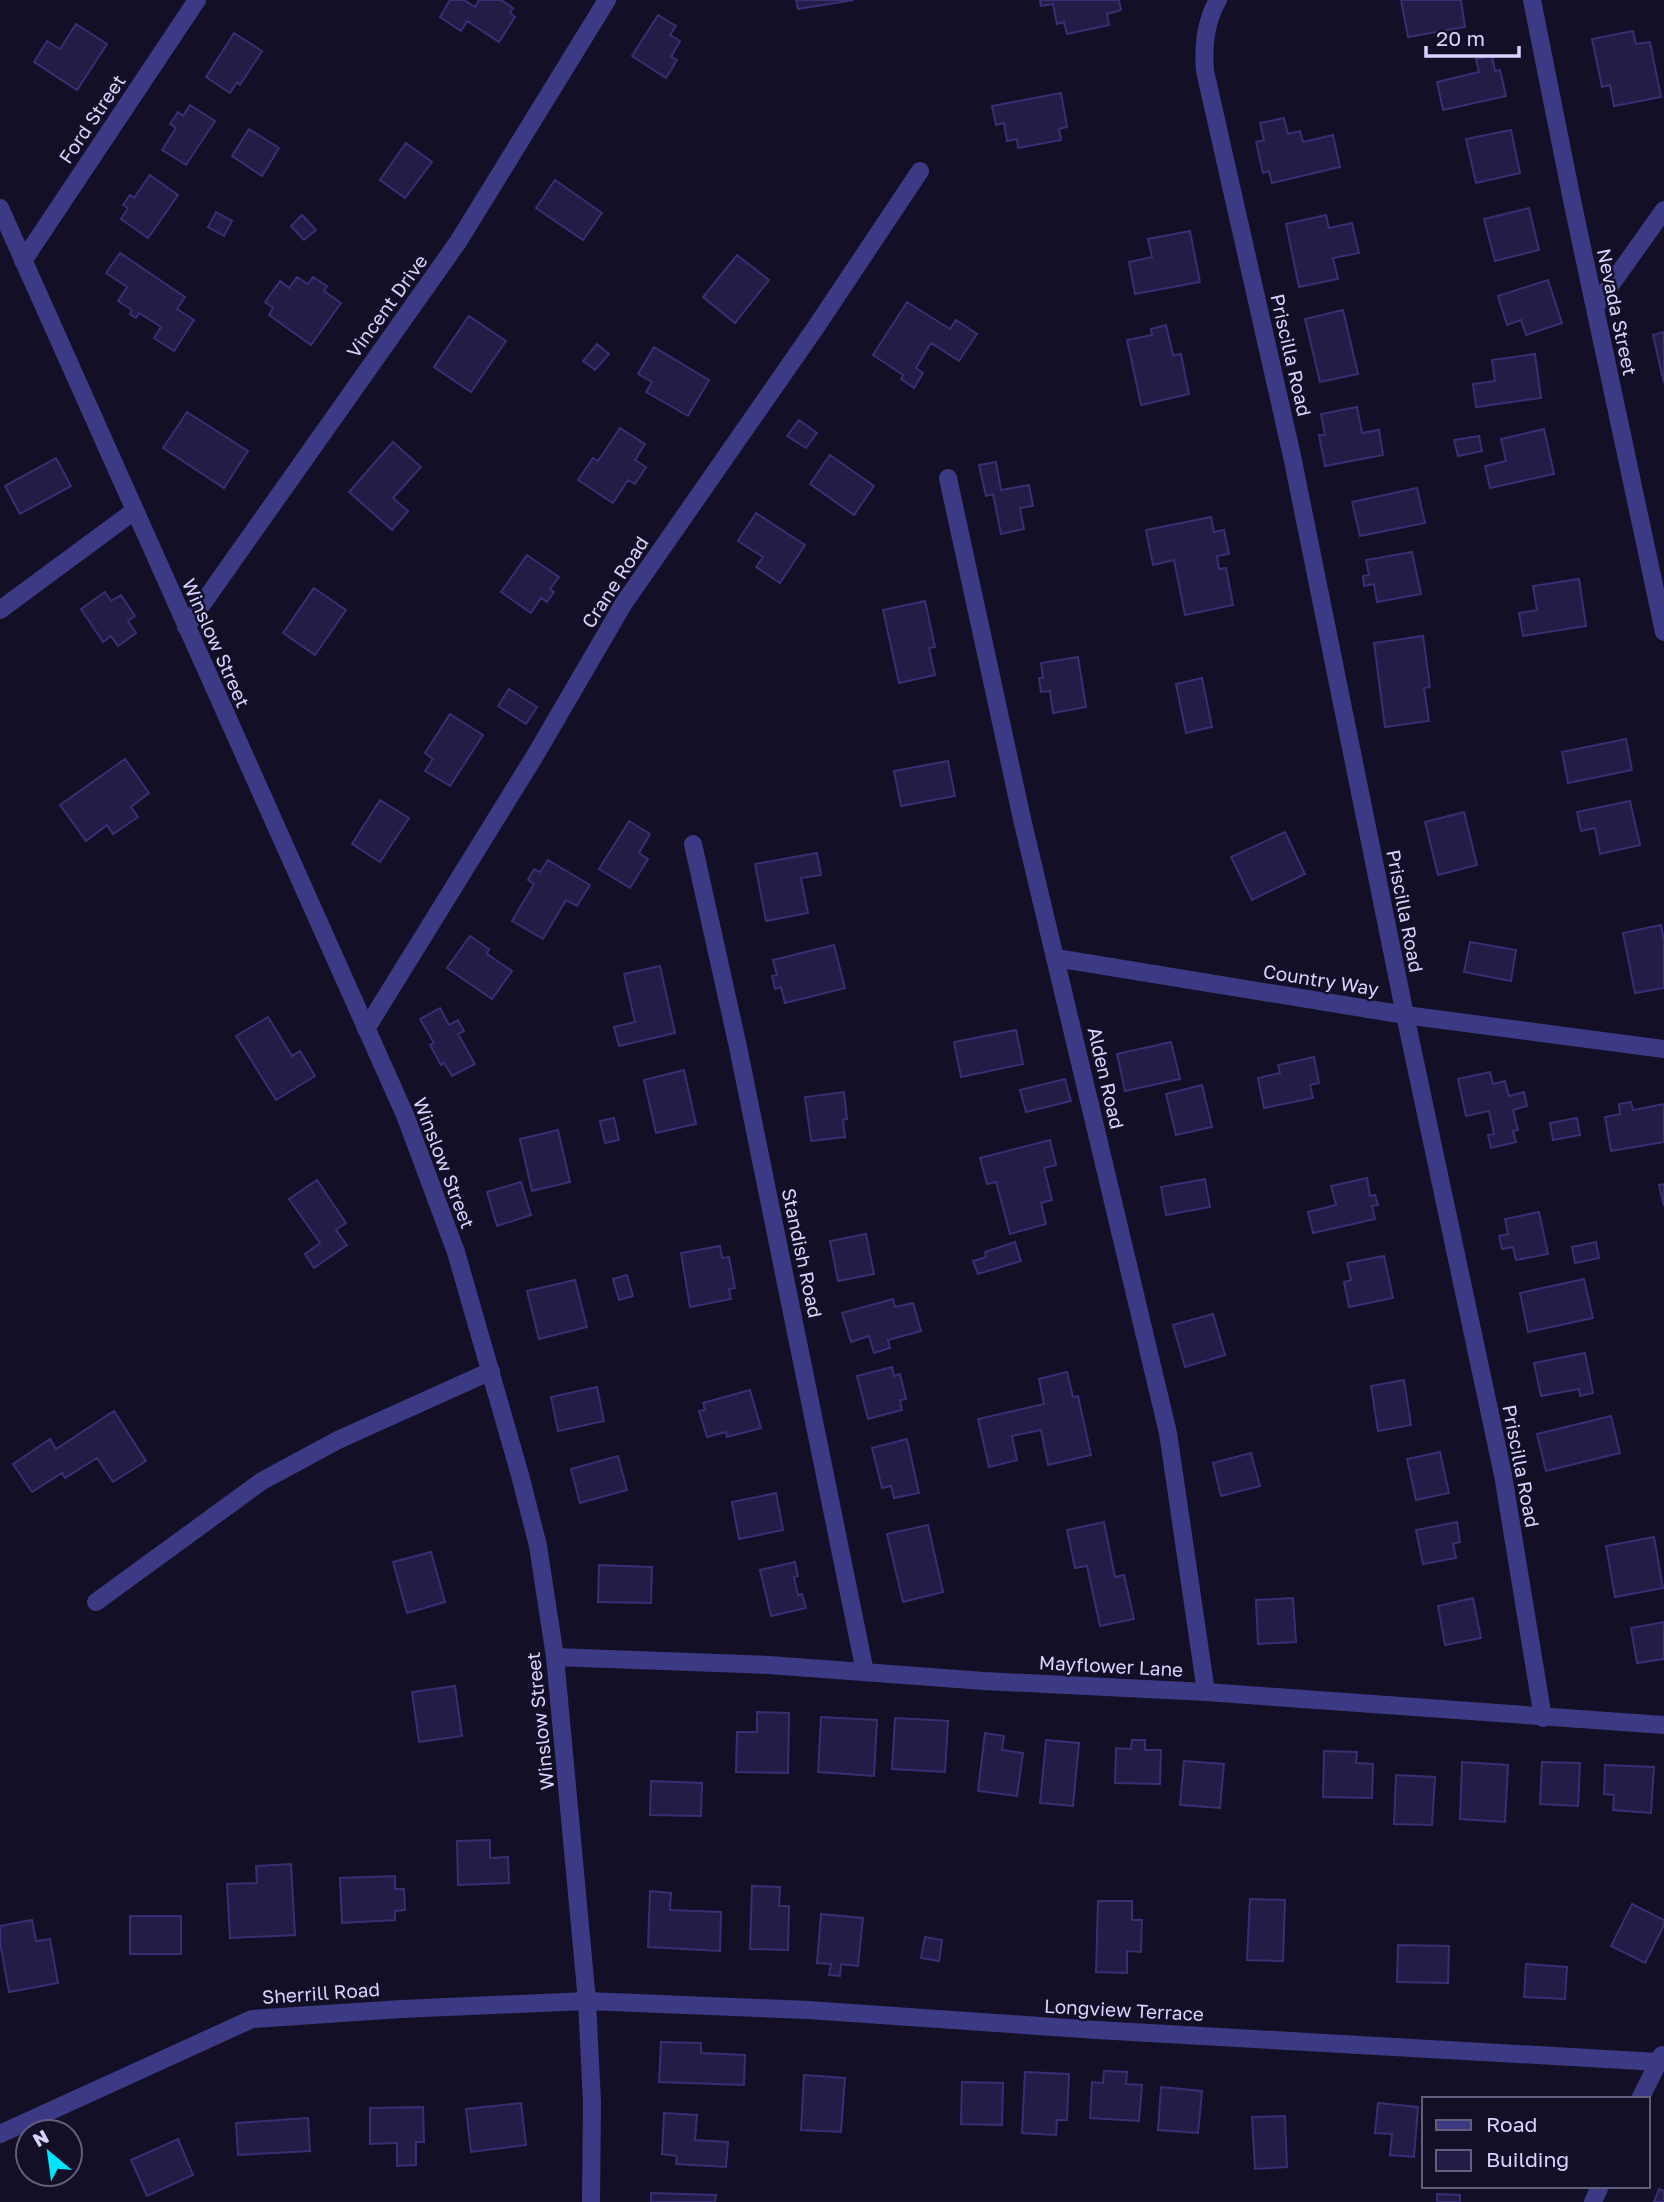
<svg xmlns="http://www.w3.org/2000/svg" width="1664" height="2202" viewBox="0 0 1664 2202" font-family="'Golos Text',sans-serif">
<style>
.building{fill:#241b47;stroke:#3b2d73;stroke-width:2}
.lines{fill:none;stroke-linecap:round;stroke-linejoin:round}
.minor{stroke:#3d3a85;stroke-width:18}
.tertiary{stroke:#3d3a85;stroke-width:18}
.labels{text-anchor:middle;stroke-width:5;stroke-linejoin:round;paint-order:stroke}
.street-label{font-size:19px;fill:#d9d4ff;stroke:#130f26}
</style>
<rect width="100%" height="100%" fill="#130f26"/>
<path class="building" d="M 450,0 L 464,0 L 475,7 L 479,0 L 501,0 L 513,8 L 510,13 L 515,17 L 499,42 L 467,21 L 461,31 L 440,17 Z
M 796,0 L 854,0 L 798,9 Z
M 1040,0 L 1119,0 L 1121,10 L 1107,14 L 1109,25 L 1067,34 L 1064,22 L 1057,24 L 1053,4 L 1041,6 Z
M 1401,0 L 1461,0 L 1465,27 L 1408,37 Z
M 658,15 L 676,26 L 670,35 L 680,41 L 671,57 L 677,60 L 666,78 L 632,56 Z
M 76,24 L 107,44 L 77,90 L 34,62 L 47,41 L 60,49 Z
M 1633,31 L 1636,44 L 1650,42 L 1661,97 L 1614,106 L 1610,85 L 1602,87 L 1592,39 Z
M 234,33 L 262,51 L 240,85 L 237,82 L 230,93 L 206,77 Z
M 1492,56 L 1495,71 L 1500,70 L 1506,96 L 1443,110 L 1437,82 L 1479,72 L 1476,59 Z
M 1061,93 L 1067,127 L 1059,129 L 1061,140 L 1018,148 L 1017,139 L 1007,141 L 1004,123 L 996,125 L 992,106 Z
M 190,105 L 215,121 L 186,165 L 162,150 L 176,128 L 170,124 L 178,112 L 183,116 Z
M 1284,118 L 1288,134 L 1300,131 L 1303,142 L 1333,135 L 1340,167 L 1272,183 L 1269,171 L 1263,173 L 1256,142 L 1264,140 L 1260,123 Z
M 249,129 L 279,148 L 262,176 L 232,156 Z
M 1511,130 L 1520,173 L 1476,183 L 1466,139 Z
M 406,143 L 432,162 L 405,198 L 380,180 Z
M 150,175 L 178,195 L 148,238 L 121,219 L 128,208 L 123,205 L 130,195 L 134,198 Z
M 555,180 L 602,213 L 583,240 L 536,208 Z
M 1529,208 L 1539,250 L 1495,261 L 1484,219 Z
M 216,212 L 232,221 L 224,236 L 208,227 Z
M 302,215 L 316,230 L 304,240 L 291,226 Z
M 1326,215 L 1329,228 L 1352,223 L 1359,253 L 1333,258 L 1338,279 L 1299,287 L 1286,224 Z
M 1190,231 L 1200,282 L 1135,294 L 1129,262 L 1152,257 L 1148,239 Z
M 120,253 L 185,297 L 177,309 L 194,320 L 174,351 L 154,338 L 161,327 L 139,313 L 136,318 L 130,314 L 132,310 L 118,301 L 127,287 L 106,273 Z
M 737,255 L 769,280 L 735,323 L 703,297 Z
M 297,277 L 308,284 L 313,277 L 327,286 L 324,291 L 341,303 L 311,345 L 269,315 L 273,308 L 265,302 L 280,281 L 289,288 Z
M 1548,280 L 1562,323 L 1526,335 L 1521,320 L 1507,325 L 1498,296 Z
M 907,302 L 950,329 L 956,320 L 977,334 L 959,361 L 931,343 L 916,368 L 923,373 L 914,388 L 901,379 L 903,375 L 873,355 Z
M 1343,310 L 1358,374 L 1320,382 L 1305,319 Z
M 469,316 L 506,341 L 471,392 L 434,367 Z
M 1166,325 L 1173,355 L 1181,354 L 1189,394 L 1141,405 L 1127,340 L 1152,335 L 1151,329 Z
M 1664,332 L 1664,383 L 1653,335 Z
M 597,344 L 609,354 L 595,370 L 583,361 Z
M 654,347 L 709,380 L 688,416 L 646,392 L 652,382 L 638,374 Z
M 1535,354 L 1541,398 L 1476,407 L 1473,384 L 1495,381 L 1492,360 Z
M 1357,407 L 1362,433 L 1379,430 L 1383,455 L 1325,466 L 1319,435 L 1325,435 L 1321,414 Z
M 187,412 L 248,451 L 224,488 L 163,448 Z
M 799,420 L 817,433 L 806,448 L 787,436 Z
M 620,428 L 645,444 L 635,460 L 646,467 L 635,484 L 628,480 L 613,503 L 578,480 L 593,458 L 598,461 Z
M 1544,429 L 1554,474 L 1490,488 L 1485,466 L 1506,461 L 1501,439 Z
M 1479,436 L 1482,451 L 1458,456 L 1454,440 Z
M 393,442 L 421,467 L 393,498 L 408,511 L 392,530 L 349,492 Z
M 830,455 L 874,486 L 854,515 L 810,484 Z
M 56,458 L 71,486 L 20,514 L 5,486 Z
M 996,462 L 1001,490 L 1029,485 L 1033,506 L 1020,508 L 1024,529 L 1001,534 L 993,494 L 986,496 L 979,465 Z
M 1417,488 L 1425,523 L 1360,536 L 1352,502 Z
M 756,513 L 805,545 L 780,583 L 756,567 L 763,557 L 738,541 Z
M 1211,517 L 1214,532 L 1224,530 L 1229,554 L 1217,556 L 1219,569 L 1226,568 L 1233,605 L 1185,615 L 1174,560 L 1153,565 L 1146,530 Z
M 1412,552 L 1421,594 L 1377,602 L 1374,584 L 1364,586 L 1363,576 L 1369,575 L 1366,560 Z
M 527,555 L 559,577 L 550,589 L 554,592 L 547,602 L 541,598 L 531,613 L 501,592 Z
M 1579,579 L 1586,626 L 1523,636 L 1519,613 L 1537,610 L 1533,586 Z
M 314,588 L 346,610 L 315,655 L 283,633 Z
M 105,592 L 111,601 L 121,595 L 135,616 L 128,621 L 136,633 L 118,646 L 111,636 L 103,642 L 81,609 Z
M 925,601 L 935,647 L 929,648 L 935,675 L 899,683 L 883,610 Z
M 1423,636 L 1430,687 L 1424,688 L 1429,721 L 1385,727 L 1374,643 Z
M 1078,657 L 1086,707 L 1053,713 L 1050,691 L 1041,692 L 1039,678 L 1043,678 L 1041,663 Z
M 1202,678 L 1212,727 L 1186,733 L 1176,684 Z
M 509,689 L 537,707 L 526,724 L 498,706 Z
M 450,714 L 483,735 L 450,786 L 425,771 L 433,759 L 425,753 Z
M 1626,739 L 1632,770 L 1568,783 L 1562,752 Z
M 125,759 L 149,793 L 131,807 L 138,817 L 113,834 L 107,825 L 86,841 L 60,805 Z
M 948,761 L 955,796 L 901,806 L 894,771 Z
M 380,800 L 409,818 L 380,862 L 352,844 Z
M 1630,801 L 1640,845 L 1600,854 L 1595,828 L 1581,831 L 1577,812 Z
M 1464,812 L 1477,865 L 1438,875 L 1425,822 Z
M 629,821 L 650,834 L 639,853 L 648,859 L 630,888 L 599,869 Z
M 1285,832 L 1305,874 L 1252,900 L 1231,857 Z
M 817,853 L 821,875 L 801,878 L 808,913 L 766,921 L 755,864 Z
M 548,860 L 590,885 L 577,906 L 566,900 L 543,939 L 512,921 L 534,884 L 528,880 L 534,869 L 540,872 Z
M 1661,925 L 1664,941 L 1664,988 L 1635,993 L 1623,933 Z
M 470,936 L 489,949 L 487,954 L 512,971 L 492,999 L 447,968 Z
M 1470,942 L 1516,950 L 1511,981 L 1464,972 Z
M 834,945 L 845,988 L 785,1003 L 781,987 L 775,989 L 772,976 L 777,975 L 773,960 Z
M 660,966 L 675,1033 L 619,1046 L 614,1027 L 635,1022 L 624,974 Z
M 440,1008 L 449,1025 L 458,1020 L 464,1031 L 458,1034 L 475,1064 L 452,1076 L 444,1063 L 441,1065 L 430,1045 L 434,1043 L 420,1019 Z
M 268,1017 L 292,1056 L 300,1051 L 315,1076 L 276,1100 L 236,1036 Z
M 1016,1030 L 1023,1064 L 961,1077 L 954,1042 Z
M 1171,1042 L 1180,1079 L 1125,1091 L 1117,1054 Z
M 1314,1057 L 1319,1083 L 1310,1085 L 1313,1098 L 1264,1108 L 1258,1078 L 1280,1073 L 1278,1065 Z
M 684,1070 L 696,1124 L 656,1133 L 644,1080 Z
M 1490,1072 L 1493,1084 L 1505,1081 L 1509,1096 L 1524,1092 L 1527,1106 L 1513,1110 L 1518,1130 L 1513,1131 L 1516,1142 L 1491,1148 L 1488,1135 L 1494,1134 L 1489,1111 L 1466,1116 L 1458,1079 Z
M 1065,1079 L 1071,1101 L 1026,1112 L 1020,1090 Z
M 1202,1085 L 1212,1127 L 1176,1135 L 1166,1094 Z
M 844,1092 L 847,1119 L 843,1120 L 845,1137 L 811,1141 L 805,1097 Z
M 1631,1102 L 1633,1110 L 1664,1104 L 1664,1142 L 1611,1151 L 1605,1117 L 1620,1114 L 1619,1104 Z
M 614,1118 L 619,1140 L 605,1143 L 600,1121 Z
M 1577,1118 L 1580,1135 L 1553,1140 L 1550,1123 Z
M 558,1130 L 570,1182 L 532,1191 L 520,1139 Z
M 1050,1140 L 1056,1165 L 1044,1168 L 1052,1200 L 1041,1203 L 1046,1224 L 1010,1234 L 996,1182 L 987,1184 L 980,1158 Z
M 1367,1178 L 1370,1196 L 1375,1195 L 1378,1205 L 1372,1206 L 1375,1219 L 1313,1233 L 1308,1212 L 1336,1205 L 1331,1186 Z
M 1205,1179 L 1210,1207 L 1166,1215 L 1161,1187 Z
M 317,1180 L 346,1223 L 336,1230 L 347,1245 L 314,1268 L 305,1254 L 320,1243 L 289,1199 Z
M 521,1182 L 531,1215 L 497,1226 L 487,1192 Z
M 1664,1184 L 1664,1206 L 1659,1185 Z
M 1539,1212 L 1548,1254 L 1516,1260 L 1513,1247 L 1502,1249 L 1499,1236 L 1508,1234 L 1505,1219 Z
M 866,1234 L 874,1274 L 838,1281 L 830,1241 Z
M 1015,1242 L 1021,1261 L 978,1274 L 973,1261 L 986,1257 L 985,1252 Z
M 1596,1242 L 1599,1258 L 1575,1263 L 1572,1247 Z
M 720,1246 L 722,1258 L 729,1257 L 735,1288 L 729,1289 L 731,1299 L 690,1307 L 681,1253 Z
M 1384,1256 L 1393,1298 L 1349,1307 L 1344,1282 L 1351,1280 L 1347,1263 Z
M 627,1275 L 633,1296 L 619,1300 L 613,1279 Z
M 1584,1279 L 1593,1318 L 1528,1332 L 1520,1293 Z
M 575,1280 L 587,1327 L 539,1339 L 527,1291 Z
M 893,1299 L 895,1307 L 913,1303 L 921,1331 L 888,1340 L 890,1348 L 874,1353 L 869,1336 L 851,1342 L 842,1313 Z
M 1213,1314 L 1225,1355 L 1185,1367 L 1173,1325 Z
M 1585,1353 L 1593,1393 L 1580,1396 L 1579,1389 L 1541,1396 L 1534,1363 Z
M 892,1367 L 894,1376 L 900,1374 L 906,1399 L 900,1400 L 902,1410 L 868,1419 L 857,1376 Z
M 1067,1372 L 1073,1397 L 1078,1396 L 1091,1455 L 1048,1465 L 1041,1430 L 1012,1436 L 1017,1460 L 989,1467 L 978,1419 L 1044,1404 L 1039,1379 Z
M 1404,1380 L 1411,1425 L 1378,1431 L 1371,1386 Z
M 597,1387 L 604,1421 L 558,1431 L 551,1397 Z
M 750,1390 L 761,1428 L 727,1437 L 726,1432 L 707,1437 L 699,1411 L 705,1410 L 703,1403 Z
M 114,1411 L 146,1461 L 113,1482 L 97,1458 L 65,1478 L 62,1473 L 32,1492 L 13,1464 L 50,1439 L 56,1449 Z
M 1611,1416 L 1620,1453 L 1546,1471 L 1537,1434 Z
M 907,1439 L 919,1493 L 894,1498 L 891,1486 L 882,1488 L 872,1448 Z
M 1440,1452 L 1449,1493 L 1416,1500 L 1407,1459 Z
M 1251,1453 L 1260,1486 L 1221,1496 L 1213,1463 Z
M 618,1456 L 627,1490 L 580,1503 L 571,1469 Z
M 776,1493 L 783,1530 L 739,1539 L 732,1502 Z
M 1104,1522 L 1115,1577 L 1124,1575 L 1134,1619 L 1100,1626 L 1087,1566 L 1075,1568 L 1067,1530 Z
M 1457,1522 L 1460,1542 L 1453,1544 L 1456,1558 L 1423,1564 L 1416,1530 Z
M 928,1525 L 943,1592 L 903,1602 L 887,1534 Z
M 1654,1537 L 1663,1588 L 1615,1597 L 1606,1546 Z
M 431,1552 L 445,1602 L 407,1613 L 393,1562 Z
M 795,1562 L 798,1576 L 794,1577 L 798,1595 L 802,1594 L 806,1608 L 771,1616 L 760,1570 Z
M 599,1565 L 652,1567 L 651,1603 L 598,1602 Z
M 1293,1598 L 1296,1642 L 1258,1644 L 1256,1600 Z
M 1473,1598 L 1481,1638 L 1445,1645 L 1438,1606 Z
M 1664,1622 L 1664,1659 L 1637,1663 L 1631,1628 Z
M 455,1686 L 462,1736 L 419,1742 L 412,1692 Z
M 757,1712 L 789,1713 L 788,1773 L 736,1772 L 737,1732 L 757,1732 Z
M 821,1717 L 877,1720 L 874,1776 L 818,1772 Z
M 895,1718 L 948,1721 L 945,1772 L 892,1769 Z
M 985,1733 L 1004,1736 L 1002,1750 L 1023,1753 L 1017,1796 L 978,1791 Z
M 1046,1740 L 1079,1743 L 1073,1806 L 1040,1803 Z
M 1132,1740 L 1145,1740 L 1145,1750 L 1161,1750 L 1160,1784 L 1115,1783 L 1116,1748 L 1131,1749 Z
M 1324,1751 L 1357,1752 L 1356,1763 L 1373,1764 L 1372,1798 L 1323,1797 Z
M 1184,1761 L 1224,1764 L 1220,1808 L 1180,1805 Z
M 1462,1762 L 1508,1765 L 1505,1822 L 1460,1819 Z
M 1542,1762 L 1580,1763 L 1578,1806 L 1540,1804 Z
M 1605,1765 L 1654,1767 L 1651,1813 L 1613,1810 L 1614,1795 L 1604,1794 Z
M 1396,1775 L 1435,1777 L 1432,1825 L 1394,1824 Z
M 651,1781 L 702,1783 L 701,1816 L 650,1815 Z
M 490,1840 L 490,1858 L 508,1857 L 509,1883 L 458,1885 L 457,1841 Z
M 291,1864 L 295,1935 L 230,1938 L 227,1884 L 257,1883 L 256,1866 Z
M 395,1876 L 395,1889 L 404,1889 L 405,1910 L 395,1911 L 395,1920 L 342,1923 L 340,1878 Z
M 752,1886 L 780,1887 L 779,1906 L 789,1906 L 788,1950 L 750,1949 Z
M 650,1891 L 671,1893 L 670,1910 L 721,1912 L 720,1951 L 648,1947 Z
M 1250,1899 L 1285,1900 L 1283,1961 L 1247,1960 Z
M 1098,1901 L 1132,1901 L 1132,1920 L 1142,1920 L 1141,1952 L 1127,1951 L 1127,1973 L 1096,1972 Z
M 1632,1904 L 1664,1920 L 1664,1925 L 1645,1963 L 1611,1946 Z
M 821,1914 L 863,1918 L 858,1966 L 841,1964 L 840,1976 L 829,1975 L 831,1964 L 817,1963 Z
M 130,1916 L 181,1916 L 181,1954 L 130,1954 Z
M 32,1920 L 36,1941 L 50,1939 L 58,1983 L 9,1992 L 0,1943 L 0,1926 Z
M 925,1937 L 942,1940 L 939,1961 L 921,1958 Z
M 1398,1945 L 1449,1946 L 1448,1983 L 1397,1982 Z
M 1526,1964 L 1567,1967 L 1565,1999 L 1524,1997 Z
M 661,2042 L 701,2043 L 701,2053 L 745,2055 L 744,2085 L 659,2082 Z
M 1104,2071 L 1127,2072 L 1126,2084 L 1142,2085 L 1139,2121 L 1090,2118 L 1092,2082 L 1103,2083 Z
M 1025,2072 L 1069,2074 L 1067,2120 L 1057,2120 L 1056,2135 L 1022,2133 Z
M 804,2075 L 845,2078 L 841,2132 L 801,2130 Z
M 962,2082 L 1003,2083 L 1002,2125 L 961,2124 Z
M 1161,2087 L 1202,2091 L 1198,2133 L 1158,2130 Z
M 521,2103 L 526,2145 L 471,2152 L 466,2109 Z
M 1378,2103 L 1418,2107 L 1414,2157 L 1390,2155 L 1392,2134 L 1375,2133 Z
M 423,2107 L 424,2142 L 416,2142 L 416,2165 L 397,2166 L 397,2143 L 370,2144 L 370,2108 Z
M 664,2113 L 697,2115 L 695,2140 L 728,2142 L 726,2167 L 676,2164 L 677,2156 L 662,2154 Z
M 1285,2116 L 1287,2167 L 1255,2169 L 1252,2117 Z
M 308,2118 L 310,2151 L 238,2155 L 236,2123 Z
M 178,2139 L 193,2175 L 147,2196 L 131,2160 Z
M 1659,2189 L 1664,2191 L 1664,2202 L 1654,2202 Z
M 651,2193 L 716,2195 L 715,2202 L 651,2202 Z
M 1437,2194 L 1460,2195 L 1460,2202 L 1437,2202 Z"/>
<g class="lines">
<path class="minor" d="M 1218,0 C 1205,22 1203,46 1205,71 L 1292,456 L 1405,1015 L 1503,1475 L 1543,1718
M 1532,0 L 1573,205 L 1664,632
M 23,261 L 197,0
M 1595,307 L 1664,210
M 948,478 L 1022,819 L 1168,1433 L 1206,1692
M 0,610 L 134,511
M 186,627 L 458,242 L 607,0
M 693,844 L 738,1047 L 865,1672
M 1056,958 L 1405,1015 L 1664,1049
M 366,1029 L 536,754 L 624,603 L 816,327 L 920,171
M 96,1602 L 262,1481 L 338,1440 L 491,1371
M 555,1657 L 769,1665 L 984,1681 L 1206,1692 L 1664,1725
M 1640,2099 L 1662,2055
M 0,2134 L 252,2019 L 401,2009 L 587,2001 L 808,2010 L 1097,2030 L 1658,2062
M 1593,2202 L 1600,2186"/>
<path class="tertiary" d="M 0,208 L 405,1115 L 456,1252 L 520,1475 L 538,1546 L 555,1657 L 587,2001 L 592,2102 L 591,2202"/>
</g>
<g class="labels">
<g class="street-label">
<text transform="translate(92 119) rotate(-56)" y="7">Ford Street</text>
<text transform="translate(387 306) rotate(-54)" y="7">Vincent Drive</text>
<text transform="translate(1617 312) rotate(78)" y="7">Nevada Street</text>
<text transform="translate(1291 355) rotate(77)" y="7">Priscilla Road</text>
<text transform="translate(615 582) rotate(-57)" y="7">Crane Road</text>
<text transform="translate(216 643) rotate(66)" y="7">Winslow Street</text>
<text transform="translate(1405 911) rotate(79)" y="7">Priscilla Road</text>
<text transform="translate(1321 980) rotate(9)" y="7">Country Way</text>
<text transform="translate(1106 1078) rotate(77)" y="7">Alden Road</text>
<text transform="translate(444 1163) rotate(69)" y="7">Winslow Street</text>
<text transform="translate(802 1253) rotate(78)" y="7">Standish Road</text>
<text transform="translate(1521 1466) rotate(79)" y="7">Priscilla Road</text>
<text transform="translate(1111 1666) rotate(3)" y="7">Mayflower Lane</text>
<text transform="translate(540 1721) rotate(-96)" y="7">Winslow Street</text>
<text transform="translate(321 1993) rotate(-4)" y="7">Sherrill Road</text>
<text transform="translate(1124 2010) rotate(3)" y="7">Longview Terrace</text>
</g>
</g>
<rect x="1422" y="2097" width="228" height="91" fill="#130f26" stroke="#625e7d" stroke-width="2"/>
<rect x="1436" y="2120" width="35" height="10" fill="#3d3a85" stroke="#625e7d" stroke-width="2"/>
<text x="1486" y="2132" font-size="21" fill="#d9d4ff">Road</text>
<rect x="1436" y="2150" width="35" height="21" fill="#241b47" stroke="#625e7d" stroke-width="2"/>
<text x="1486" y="2167" font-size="21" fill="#d9d4ff">Building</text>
<g transform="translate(49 2153) rotate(331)"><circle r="33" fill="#130f26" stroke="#625e7d" stroke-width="2"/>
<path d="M0-5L12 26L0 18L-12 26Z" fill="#00e5ff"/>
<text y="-10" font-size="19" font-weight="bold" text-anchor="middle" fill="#d9d4ff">N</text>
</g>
<path d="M1426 46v10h93v-10" fill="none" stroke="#d9d4ff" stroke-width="3.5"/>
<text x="1436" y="46" font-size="21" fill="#d9d4ff" stroke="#130f26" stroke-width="5" paint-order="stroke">20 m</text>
</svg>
